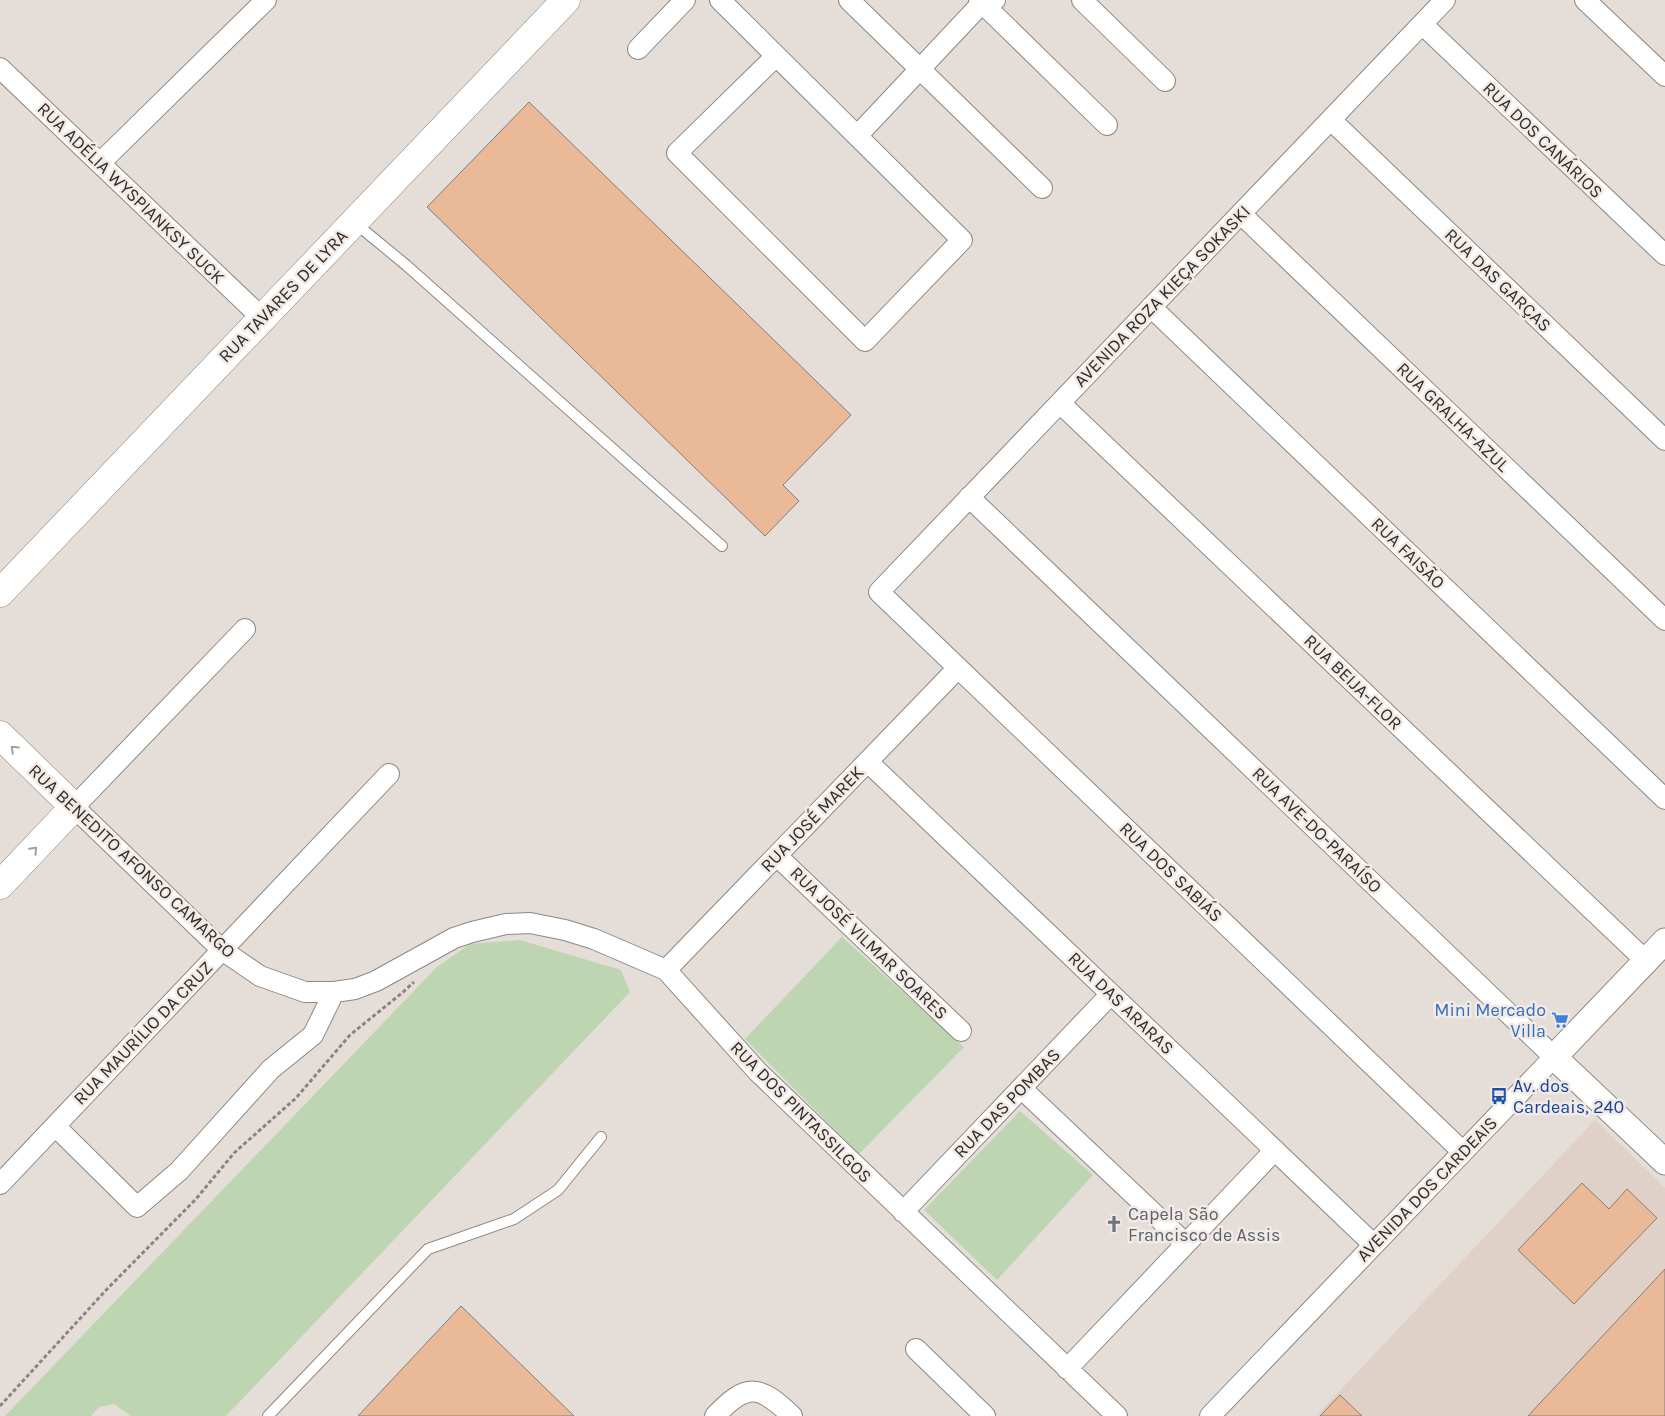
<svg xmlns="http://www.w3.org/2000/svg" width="1665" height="1416" viewBox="0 0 1665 1416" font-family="Karla,sans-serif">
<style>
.built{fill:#dfd1c7}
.green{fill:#bdd5b0}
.building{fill:#eaba98;stroke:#847d79}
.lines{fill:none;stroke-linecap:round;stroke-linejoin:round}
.service-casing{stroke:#8e8782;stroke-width:12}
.minor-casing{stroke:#8e8782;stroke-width:22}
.tertiary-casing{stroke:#8e8782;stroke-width:27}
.secondary-casing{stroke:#8e8782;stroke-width:29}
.path{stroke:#8b8582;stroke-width:3;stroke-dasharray:4 2.5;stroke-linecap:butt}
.service{stroke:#fff;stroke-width:10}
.minor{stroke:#fff;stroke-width:20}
.tertiary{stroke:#fff;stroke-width:25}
.secondary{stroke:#fff;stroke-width:28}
.oneway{stroke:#a2a0a0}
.labels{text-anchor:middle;stroke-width:5;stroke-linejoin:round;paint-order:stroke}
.street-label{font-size:18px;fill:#302d2b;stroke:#f2eae5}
.shop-label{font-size:18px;fill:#366cbe;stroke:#f2eae5;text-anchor:end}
.transit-label{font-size:18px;fill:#164399;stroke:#f2eae5;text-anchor:start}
.worship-label{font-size:18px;fill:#5b616d;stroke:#f2eae5;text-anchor:start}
</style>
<rect width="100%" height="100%" fill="#e5ddd8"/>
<path class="built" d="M 1595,1120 L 1665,1188 L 1665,1416 L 1316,1416 Z"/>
<path class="green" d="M 842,937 L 964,1047 L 859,1154 L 745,1039 Z
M 520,940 L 621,970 L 630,992 L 226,1416 L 131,1416 L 114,1404 L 99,1407 L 91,1416 L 5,1416 L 437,967 L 470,944 Z
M 1020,1111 L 1093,1175 L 997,1280 L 924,1210 Z"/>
<path class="building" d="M 529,102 L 851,415 L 783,485 L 799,501 L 765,536 L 427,207 Z
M 1582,1183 L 1609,1209 L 1627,1189 L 1657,1218 L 1574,1304 L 1518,1250 Z
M 1665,1269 L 1665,1416 L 1528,1416 Z
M 461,1306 L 574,1416 L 358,1416 Z
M 1340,1395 L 1362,1416 L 1320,1416 Z"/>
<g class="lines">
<g class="service-casing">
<path id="service" d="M 355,223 L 406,265 L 722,546
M 268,1416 L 428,1249 L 514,1219 L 558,1190 L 601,1137"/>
</g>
<g class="minor-casing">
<path id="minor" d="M 720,0 L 962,240 L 865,341 L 677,153 L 776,56
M 849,0 L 1042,188
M 979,0 L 1107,125
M 1082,0 L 1165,81
M 1445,0 L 879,592 L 1463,1152
M 1585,0 L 1665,76
M 1422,24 L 1665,255
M 638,49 L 685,0
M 0,68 L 262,318
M 1331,120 L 1665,440
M 857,136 L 982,3 L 995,0
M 100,163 L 266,0
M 1241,214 L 1665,620
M 1151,307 L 1665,799
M 1060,403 L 1646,961
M 969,497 L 1554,1057 L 1210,1416
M 245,629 L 74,807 L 222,950 L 260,976 L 305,992 L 334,992 L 355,989 L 376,981 L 454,938 L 472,932 L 506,924 L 530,923 L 565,930 L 594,939 L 666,970 L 758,1072 L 1117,1416
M 868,762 L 1374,1245
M 777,856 L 961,1031
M 666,970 L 958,668
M 1021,1088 L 1186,1244
M 55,1126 L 137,1207 L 179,1171 L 271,1069 L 313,1035 L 334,992
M 0,1184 L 389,774
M 903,1212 L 1111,994
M 916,1349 L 985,1416
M 1067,1369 L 1275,1150
M 715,1416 C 747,1382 760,1385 792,1416"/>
</g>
<g class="tertiary-casing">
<path id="tertiary" d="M 1665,941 L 1554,1057 L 1665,1162"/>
</g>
<g class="secondary-casing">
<path id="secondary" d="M 0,593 L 566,0
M 0,735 L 74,807 L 0,885"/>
</g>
<path class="path" d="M 0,1406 L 108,1288 L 196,1199 L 234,1153 L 296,1098 L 350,1035 L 402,993 L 414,982"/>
<use href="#service" class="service"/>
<use href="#minor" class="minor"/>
<use href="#tertiary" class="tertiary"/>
<use href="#secondary" class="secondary"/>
</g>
<defs><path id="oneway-chevron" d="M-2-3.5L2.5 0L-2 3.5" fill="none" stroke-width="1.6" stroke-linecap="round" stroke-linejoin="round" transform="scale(1.25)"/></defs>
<g class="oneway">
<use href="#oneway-chevron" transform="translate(14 749) rotate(-136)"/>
<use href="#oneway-chevron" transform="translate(34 850) rotate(-46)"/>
</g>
<defs>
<g id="supermarket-bare" transform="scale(1.35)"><path d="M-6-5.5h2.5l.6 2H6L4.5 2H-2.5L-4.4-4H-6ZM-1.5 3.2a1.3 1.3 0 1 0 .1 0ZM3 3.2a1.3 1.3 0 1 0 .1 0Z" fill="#3f7fe0" stroke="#f2eae5" stroke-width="2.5" paint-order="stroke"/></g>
<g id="bus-bare" transform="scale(1.35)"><path d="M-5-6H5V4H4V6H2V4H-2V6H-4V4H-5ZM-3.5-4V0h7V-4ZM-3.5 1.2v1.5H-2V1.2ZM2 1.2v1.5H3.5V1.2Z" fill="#1a4fb4" stroke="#f2eae5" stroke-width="2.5" paint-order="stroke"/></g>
<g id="church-bare" transform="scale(1.35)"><path d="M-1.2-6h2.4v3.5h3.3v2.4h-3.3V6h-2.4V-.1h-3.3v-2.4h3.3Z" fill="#6b7280" stroke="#f2eae5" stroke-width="2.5" paint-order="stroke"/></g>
</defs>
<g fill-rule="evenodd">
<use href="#supermarket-bare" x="1560" y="1020"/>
<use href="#bus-bare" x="1499" y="1096"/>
<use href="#church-bare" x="1114" y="1224"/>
</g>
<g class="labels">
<g class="street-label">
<text transform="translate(1543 140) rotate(44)" y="6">RUA DOS CANÁRIOS</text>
<text transform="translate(131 193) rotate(44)" y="6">RUA ADÉLIA WYSPIANKSY SUCK</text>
<text transform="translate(1498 280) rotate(44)" y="6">RUA DAS GARÇAS</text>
<text transform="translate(283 296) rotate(-46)" y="6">RUA TAVARES DE LYRA</text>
<text transform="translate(1162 296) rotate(-46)" y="6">AVENIDA ROZA KIEÇA SOKASKI</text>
<text transform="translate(1453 417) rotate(44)" y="6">RUA GRALHA-AZUL</text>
<text transform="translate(1408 553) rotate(44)" y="6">RUA FAISÃO</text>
<text transform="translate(1353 682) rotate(44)" y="6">RUA BEIJA-FLOR</text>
<text transform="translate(812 819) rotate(-46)" y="6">RUA JOSÉ MAREK</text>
<text transform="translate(1317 830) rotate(44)" y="6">RUA AVE-DO-PARAÍSO</text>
<text transform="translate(132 861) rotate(43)" y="6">RUA BENEDITO AFONSO CAMARGO</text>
<text transform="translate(1171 872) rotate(44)" y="6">RUA DOS SABIÁS</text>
<text transform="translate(869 943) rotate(44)" y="6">RUA JOSÉ VILMAR SOARES</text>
<text transform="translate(1121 1003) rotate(44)" y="6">RUA DAS ARARAS</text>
<text transform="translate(143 1033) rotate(-46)" y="6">RUA MAURÍLIO DA CRUZ</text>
<text transform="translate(1007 1103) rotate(-46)" y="6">RUA DAS POMBAS</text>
<text transform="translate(801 1112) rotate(45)" y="6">RUA DOS PINTASSILGOS</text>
<text transform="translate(1427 1189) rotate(-46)" y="6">AVENIDA DOS CARDEAIS</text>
</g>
<g class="shop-label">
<text x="1546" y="1016">Mini Mercado<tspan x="1546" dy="21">Villa</tspan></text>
</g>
<g class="transit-label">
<text x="1513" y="1092">Av. dos<tspan x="1513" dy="21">Cardeais, 240</tspan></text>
</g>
<g class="worship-label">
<text x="1128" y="1220">Capela São<tspan x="1128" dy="21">Francisco de Assis</tspan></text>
</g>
</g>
</svg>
